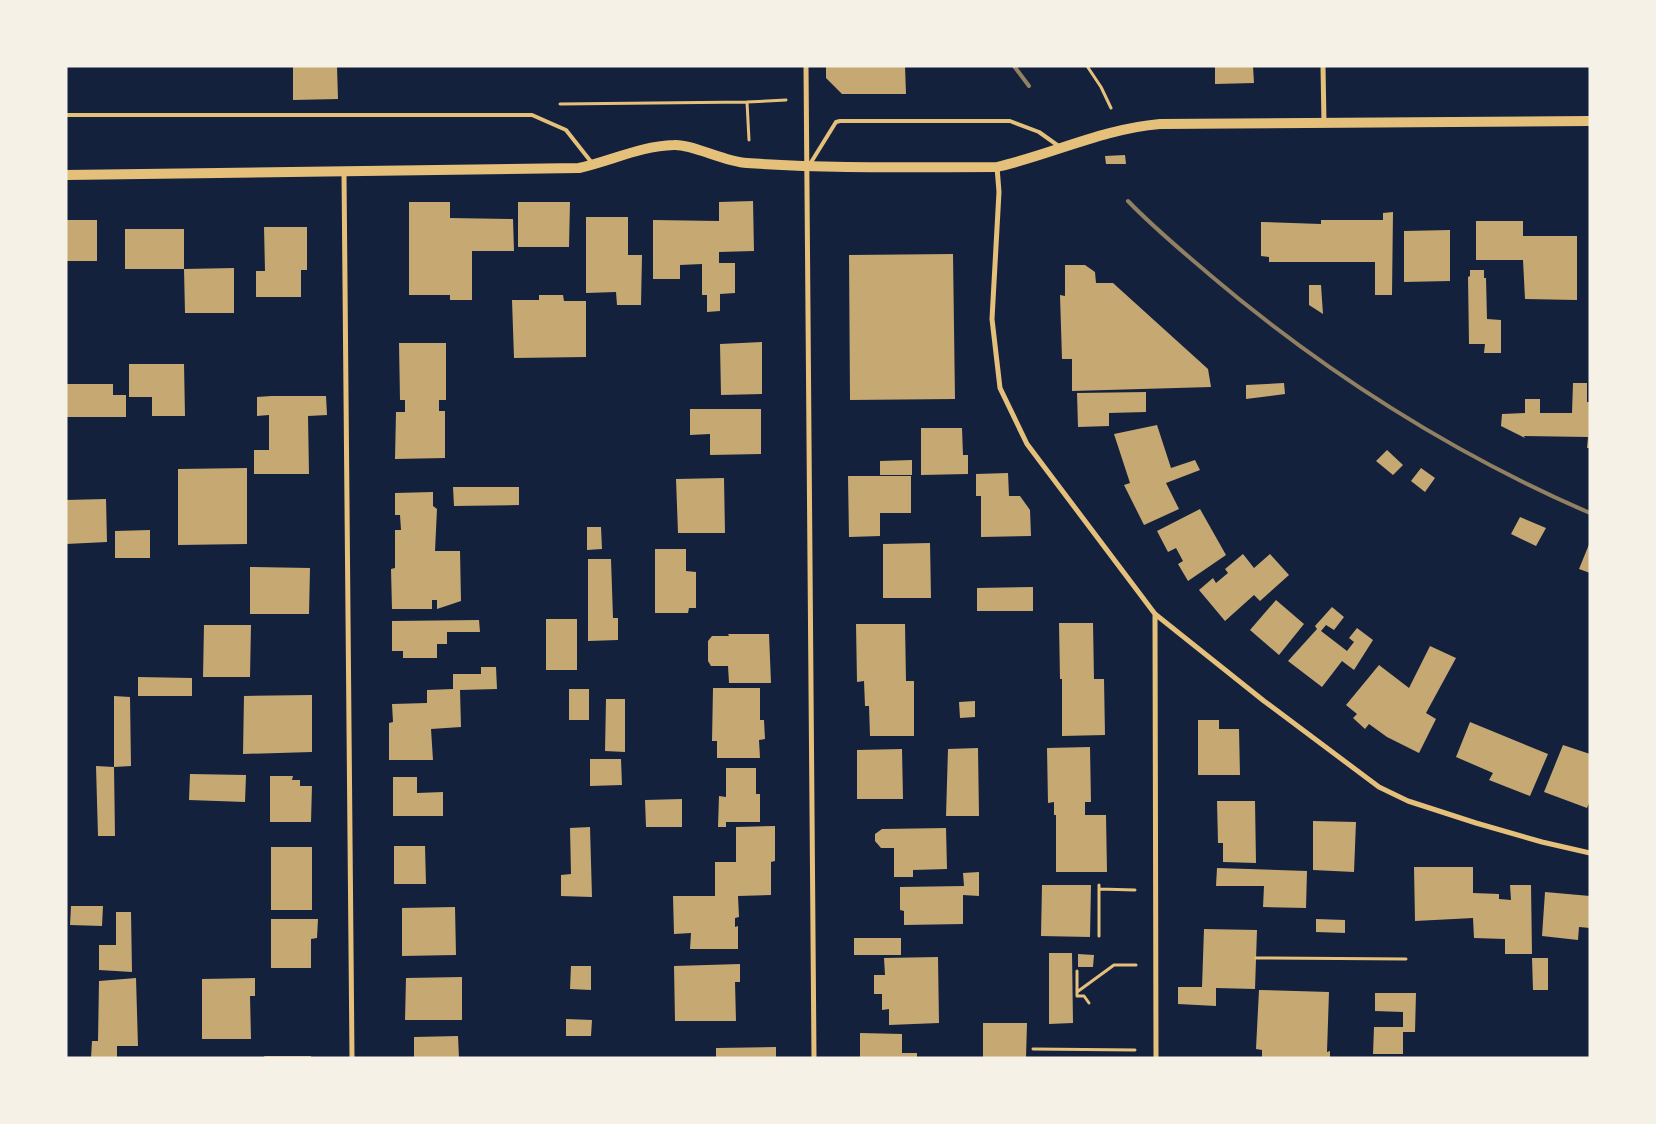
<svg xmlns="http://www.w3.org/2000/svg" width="1656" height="1124" viewBox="0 0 1656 1124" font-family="'Roboto Condensed',sans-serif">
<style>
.building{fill:#c6a872}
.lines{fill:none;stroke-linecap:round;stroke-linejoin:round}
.path{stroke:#e5c07b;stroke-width:3}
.service{stroke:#e5c07b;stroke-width:4}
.minor{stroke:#e5c07b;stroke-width:5}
.secondary{stroke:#e5c07b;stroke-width:10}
.rail{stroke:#918062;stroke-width:4}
</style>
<rect width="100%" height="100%" fill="#14213d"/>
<path class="building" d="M 293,66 L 337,66 L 338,99 L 293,100 Z
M 826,66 L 905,66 L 906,94 L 842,94 L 826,78 Z
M 1215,66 L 1253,66 L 1254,83 L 1215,84 Z
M 1125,155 L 1126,164 L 1106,164 L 1105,156 Z
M 753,201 L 754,251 L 719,252 L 719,263 L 735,263 L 735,293 L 720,294 L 720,311 L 707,312 L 707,295 L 702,295 L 702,264 L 680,265 L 680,279 L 653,279 L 653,220 L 719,221 L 719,202 Z
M 409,202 L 450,202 L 450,218 L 513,219 L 514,251 L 472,251 L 472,300 L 450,300 L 450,295 L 409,295 Z
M 518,202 L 570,202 L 569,247 L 518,247 Z
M 1393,212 L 1392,295 L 1375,295 L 1375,262 L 1269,262 L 1269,257 L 1261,256 L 1261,222 L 1321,224 L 1321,220 L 1383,220 L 1383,213 Z
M 586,217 L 628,217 L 628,255 L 642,255 L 641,305 L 617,305 L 616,292 L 586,293 Z
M 66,220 L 97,220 L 97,261 L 66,261 Z
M 1476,221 L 1523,221 L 1523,236 L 1577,236 L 1577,300 L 1525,299 L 1523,260 L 1476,260 Z
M 264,227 L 307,227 L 307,270 L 301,270 L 301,297 L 256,297 L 256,271 L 265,271 Z
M 125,229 L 184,229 L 184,269 L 125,269 Z
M 1450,230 L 1450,281 L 1404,282 L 1404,231 Z
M 953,254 L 955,399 L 850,400 L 849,255 Z
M 1065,265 L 1085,265 L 1095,272 L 1096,283 L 1113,283 L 1208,369 L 1211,387 L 1072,391 L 1072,359 L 1062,359 L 1060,295 L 1065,296 Z
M 234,268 L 234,313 L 185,313 L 184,269 Z
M 1470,270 L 1484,270 L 1484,278 L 1486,278 L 1487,319 L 1501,320 L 1501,353 L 1484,353 L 1485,344 L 1469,344 L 1468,277 L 1470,276 Z
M 1309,285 L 1321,285 L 1323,314 L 1309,305 Z
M 539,295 L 563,295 L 564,301 L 586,301 L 586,357 L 514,358 L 512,300 L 539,300 Z
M 762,342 L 762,394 L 721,395 L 720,344 Z
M 399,343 L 446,343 L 446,400 L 439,400 L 439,411 L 445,411 L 445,458 L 395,459 L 396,412 L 405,412 L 405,400 L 400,400 Z
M 129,364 L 184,364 L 185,416 L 152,416 L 152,397 L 129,397 Z
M 1284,383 L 1285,394 L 1246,399 L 1246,385 Z
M 1573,383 L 1587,383 L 1587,402 L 1590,402 L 1590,448 L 1587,448 L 1588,437 L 1524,436 L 1525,438 L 1501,426 L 1502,414 L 1525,413 L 1525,399 L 1540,399 L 1540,413 L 1572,413 Z
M 66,384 L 113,384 L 113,395 L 126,395 L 126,417 L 66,417 Z
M 1146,392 L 1146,412 L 1109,413 L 1109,426 L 1078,427 L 1077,393 Z
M 271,396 L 326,396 L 327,415 L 308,416 L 309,474 L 254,474 L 254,450 L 269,450 L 269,415 L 257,416 L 257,397 Z
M 690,409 L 761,409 L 761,454 L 710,455 L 710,434 L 690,435 Z
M 1157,425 L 1171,468 L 1195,460 L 1200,470 L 1166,483 L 1179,509 L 1144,525 L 1124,485 L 1130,483 L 1114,434 Z
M 921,428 L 962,428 L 963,455 L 968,455 L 968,474 L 921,475 Z
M 1387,450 L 1403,465 L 1393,475 L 1376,461 Z
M 912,460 L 912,475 L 880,475 L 880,461 Z
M 247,468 L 247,544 L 178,545 L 178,469 Z
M 1421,468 L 1435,478 L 1425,492 L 1411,481 Z
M 1008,473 L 1009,496 L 1020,496 L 1030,510 L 1031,536 L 981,537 L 981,496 L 976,496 L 976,474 Z
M 848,476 L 911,476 L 911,513 L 880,513 L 880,536 L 849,537 Z
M 724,478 L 725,533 L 678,533 L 676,479 Z
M 453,487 L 519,487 L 519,505 L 454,506 Z
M 433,492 L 433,506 L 437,509 L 435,551 L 460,551 L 461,601 L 437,609 L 437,600 L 432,600 L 432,609 L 392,609 L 391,569 L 395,568 L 395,530 L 401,530 L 400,515 L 395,515 L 395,493 Z
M 106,499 L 107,542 L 66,544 L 66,500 Z
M 1200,509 L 1226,555 L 1188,581 L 1178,564 L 1183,561 L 1176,548 L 1168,552 L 1157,531 Z
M 1520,517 L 1546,528 L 1536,546 L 1511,534 Z
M 587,527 L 601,527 L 602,549 L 587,550 Z
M 150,530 L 150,558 L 115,558 L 115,531 Z
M 1590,542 L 1590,573 L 1579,569 Z
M 930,543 L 931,598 L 883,598 L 883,544 Z
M 655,549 L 686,549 L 686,571 L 696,572 L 696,608 L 689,608 L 688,613 L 655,613 Z
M 1243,554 L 1254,568 L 1270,554 L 1289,575 L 1260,601 L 1254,595 L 1225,621 L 1199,590 L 1213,578 L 1216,583 L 1228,573 L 1225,569 Z
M 588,559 L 611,559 L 613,618 L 618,618 L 618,640 L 588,641 Z
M 250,567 L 310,568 L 309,614 L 250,614 Z
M 1033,587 L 1033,611 L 977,611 L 977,588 Z
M 1276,600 L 1304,624 L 1279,655 L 1250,630 Z
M 1332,607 L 1344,617 L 1334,630 L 1326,625 L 1321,631 L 1347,651 L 1354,642 L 1349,638 L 1357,628 L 1373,640 L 1354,670 L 1342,661 L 1322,687 L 1288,661 L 1317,629 L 1315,626 Z
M 546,619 L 577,619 L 577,670 L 546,670 Z
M 479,620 L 480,632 L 447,632 L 447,644 L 437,644 L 437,658 L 403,658 L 403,651 L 392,651 L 392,621 Z
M 1059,623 L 1093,623 L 1094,679 L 1104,679 L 1105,735 L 1062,736 L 1062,679 L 1060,679 Z
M 856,624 L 905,624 L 906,681 L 914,681 L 914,736 L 870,736 L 869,706 L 865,706 L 864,681 L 857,682 Z
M 204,625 L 251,625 L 250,677 L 203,677 Z
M 728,634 L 769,634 L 771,683 L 729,683 L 728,666 L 711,666 L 708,661 L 708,641 L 712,636 L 729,636 Z
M 1430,646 L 1456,658 L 1426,713 L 1436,719 L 1419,753 L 1387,737 L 1369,724 L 1365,729 L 1353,718 L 1357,714 L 1346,705 L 1379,665 L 1409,688 Z
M 481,667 L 496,667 L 497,689 L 460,690 L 461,727 L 431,729 L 433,760 L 389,760 L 389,723 L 393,722 L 392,704 L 427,703 L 427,690 L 453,689 L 453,674 L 481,674 Z
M 138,677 L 192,678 L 192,696 L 138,696 Z
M 713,688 L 760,688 L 760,720 L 764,720 L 765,739 L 759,740 L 760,758 L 717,758 L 717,741 L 712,741 Z
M 569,689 L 589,689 L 589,720 L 569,720 Z
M 312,695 L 312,752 L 243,754 L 244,696 Z
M 114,696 L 130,697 L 131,766 L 114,767 Z
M 606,699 L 625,699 L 625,752 L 605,751 Z
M 975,701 L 975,717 L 960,718 L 959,702 Z
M 1198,720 L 1219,720 L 1219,729 L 1239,729 L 1240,775 L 1198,775 Z
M 1470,722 L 1548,754 L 1530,796 L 1489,780 L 1493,773 L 1456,757 Z
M 1563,745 L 1590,754 L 1590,801 L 1587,808 L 1544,792 Z
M 1090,747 L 1091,802 L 1085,802 L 1085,815 L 1106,815 L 1107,872 L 1056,872 L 1056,815 L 1054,815 L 1054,802 L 1048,803 L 1047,748 Z
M 978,748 L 979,816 L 946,816 L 948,749 Z
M 902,749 L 903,799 L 857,799 L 857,750 Z
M 590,759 L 621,759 L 622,785 L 590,786 Z
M 96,766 L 114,767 L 115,836 L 98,836 Z
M 726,768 L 756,768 L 756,794 L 760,794 L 760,822 L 726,822 L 726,827 L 718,827 L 719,796 L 726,797 Z
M 190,774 L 246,775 L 245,802 L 189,800 Z
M 270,776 L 293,776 L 292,780 L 300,780 L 300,786 L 312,786 L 311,822 L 270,822 Z
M 393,777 L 417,777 L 417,793 L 443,792 L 443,816 L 393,816 Z
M 682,799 L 682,827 L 646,827 L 645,800 Z
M 1217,801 L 1255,801 L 1256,863 L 1223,862 L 1223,843 L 1218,843 Z
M 1313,821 L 1356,822 L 1354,872 L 1313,870 Z
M 775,826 L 775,861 L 771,862 L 771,895 L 738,896 L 739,917 L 735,918 L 735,927 L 738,926 L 738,949 L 690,949 L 691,933 L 674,934 L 673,896 L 715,896 L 715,862 L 736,862 L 736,827 Z
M 590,827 L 592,897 L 561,896 L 561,875 L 571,874 L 570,828 Z
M 946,828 L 947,869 L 913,870 L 913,877 L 894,877 L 894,848 L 881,848 L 875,841 L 875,834 L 882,829 Z
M 394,846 L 425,846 L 426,884 L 394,884 Z
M 271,847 L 312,847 L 312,910 L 271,910 Z
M 1414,867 L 1473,867 L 1473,893 L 1499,894 L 1499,899 L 1511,900 L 1510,885 L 1531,885 L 1532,954 L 1505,954 L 1505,939 L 1474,938 L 1473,918 L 1415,921 Z
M 1217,868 L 1307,871 L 1306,908 L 1263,907 L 1264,886 L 1216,886 Z
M 979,872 L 979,896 L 963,895 L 963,924 L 904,925 L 904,911 L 900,910 L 900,887 L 964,886 L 963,873 Z
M 1042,885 L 1091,885 L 1090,937 L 1041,936 Z
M 1545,892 L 1590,896 L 1590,928 L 1579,927 L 1578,940 L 1542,936 Z
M 71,906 L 103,906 L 102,926 L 70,925 Z
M 455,907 L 456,955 L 402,956 L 402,908 Z
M 116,912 L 131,912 L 132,972 L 99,970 L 99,945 L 116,945 Z
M 271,919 L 318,919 L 317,938 L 311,939 L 311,968 L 271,968 Z
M 1316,919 L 1345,920 L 1345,933 L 1316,932 Z
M 1204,929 L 1257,930 L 1255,989 L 1216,988 L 1216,1006 L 1178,1004 L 1178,987 L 1202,987 Z
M 854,938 L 901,938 L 901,955 L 854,955 Z
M 1049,953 L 1072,953 L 1073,1023 L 1049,1024 Z
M 1078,954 L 1094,955 L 1093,967 L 1078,967 Z
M 938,957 L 939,1023 L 889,1025 L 889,1009 L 882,1010 L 882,994 L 874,994 L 874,975 L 885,975 L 884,958 Z
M 1532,958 L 1548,958 L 1548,990 L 1533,990 Z
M 740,964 L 740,982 L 735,982 L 736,1021 L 675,1021 L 674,966 Z
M 571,966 L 591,966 L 591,990 L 570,989 Z
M 462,977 L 462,1020 L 405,1020 L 406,978 Z
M 136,978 L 138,1046 L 117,1046 L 117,1058 L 91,1058 L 92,1041 L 98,1041 L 99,981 Z
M 255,978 L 255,996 L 250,996 L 251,1039 L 202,1039 L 202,979 Z
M 1259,990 L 1329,992 L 1327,1052 L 1330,1051 L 1330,1058 L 1262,1058 L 1262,1050 L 1256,1049 Z
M 1375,993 L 1416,993 L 1415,1032 L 1403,1032 L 1403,1054 L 1373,1054 L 1374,1027 L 1403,1027 L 1403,1012 L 1375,1011 Z
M 566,1019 L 592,1020 L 591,1036 L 566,1036 Z
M 983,1023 L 1027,1023 L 1026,1058 L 983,1058 Z
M 860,1033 L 902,1034 L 902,1053 L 917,1053 L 917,1058 L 860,1058 Z
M 458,1036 L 459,1058 L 414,1058 L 414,1037 Z
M 776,1047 L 776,1058 L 716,1058 L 716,1048 Z
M 264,1056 L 311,1056 L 311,1058 L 265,1058 Z"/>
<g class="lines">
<path class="path" d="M 1087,66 L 1101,87 L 1111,108
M 560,104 L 747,102
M 749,140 L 747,102 L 786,100
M 1099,885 L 1099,936
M 1099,889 L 1135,890
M 1256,958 L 1406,959
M 1077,971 L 1077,996 L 1084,996 L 1089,1003
M 1077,992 L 1114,965 L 1136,965
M 1033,1049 L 1135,1050"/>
<path class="service" d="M 66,115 L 532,115 L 566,130 L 592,163
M 810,164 L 836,122 L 840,121 L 1010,121 L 1039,132 L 1060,147"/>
<path class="minor" d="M 806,66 L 814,1058
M 1323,66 L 1324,123
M 997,167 L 999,192 L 992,319 L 1000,388 L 1027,444 L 1155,614 L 1264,701 L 1379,787 L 1408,801 L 1476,823 L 1542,842 L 1590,853
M 344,173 L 352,1058
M 1155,614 L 1156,1058"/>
<path class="secondary" d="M 66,175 L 579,168 C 611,161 640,146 674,145 C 693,144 724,162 747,163 C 830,169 914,167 997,167 C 1053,154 1102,129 1160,124 L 1590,121"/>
<path class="rail" d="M 1014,66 L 1029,86
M 1128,201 C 1154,228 1182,251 1210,275 C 1323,371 1453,454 1590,513"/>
</g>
<rect width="1656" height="1124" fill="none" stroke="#f6f1e7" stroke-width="135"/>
</svg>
